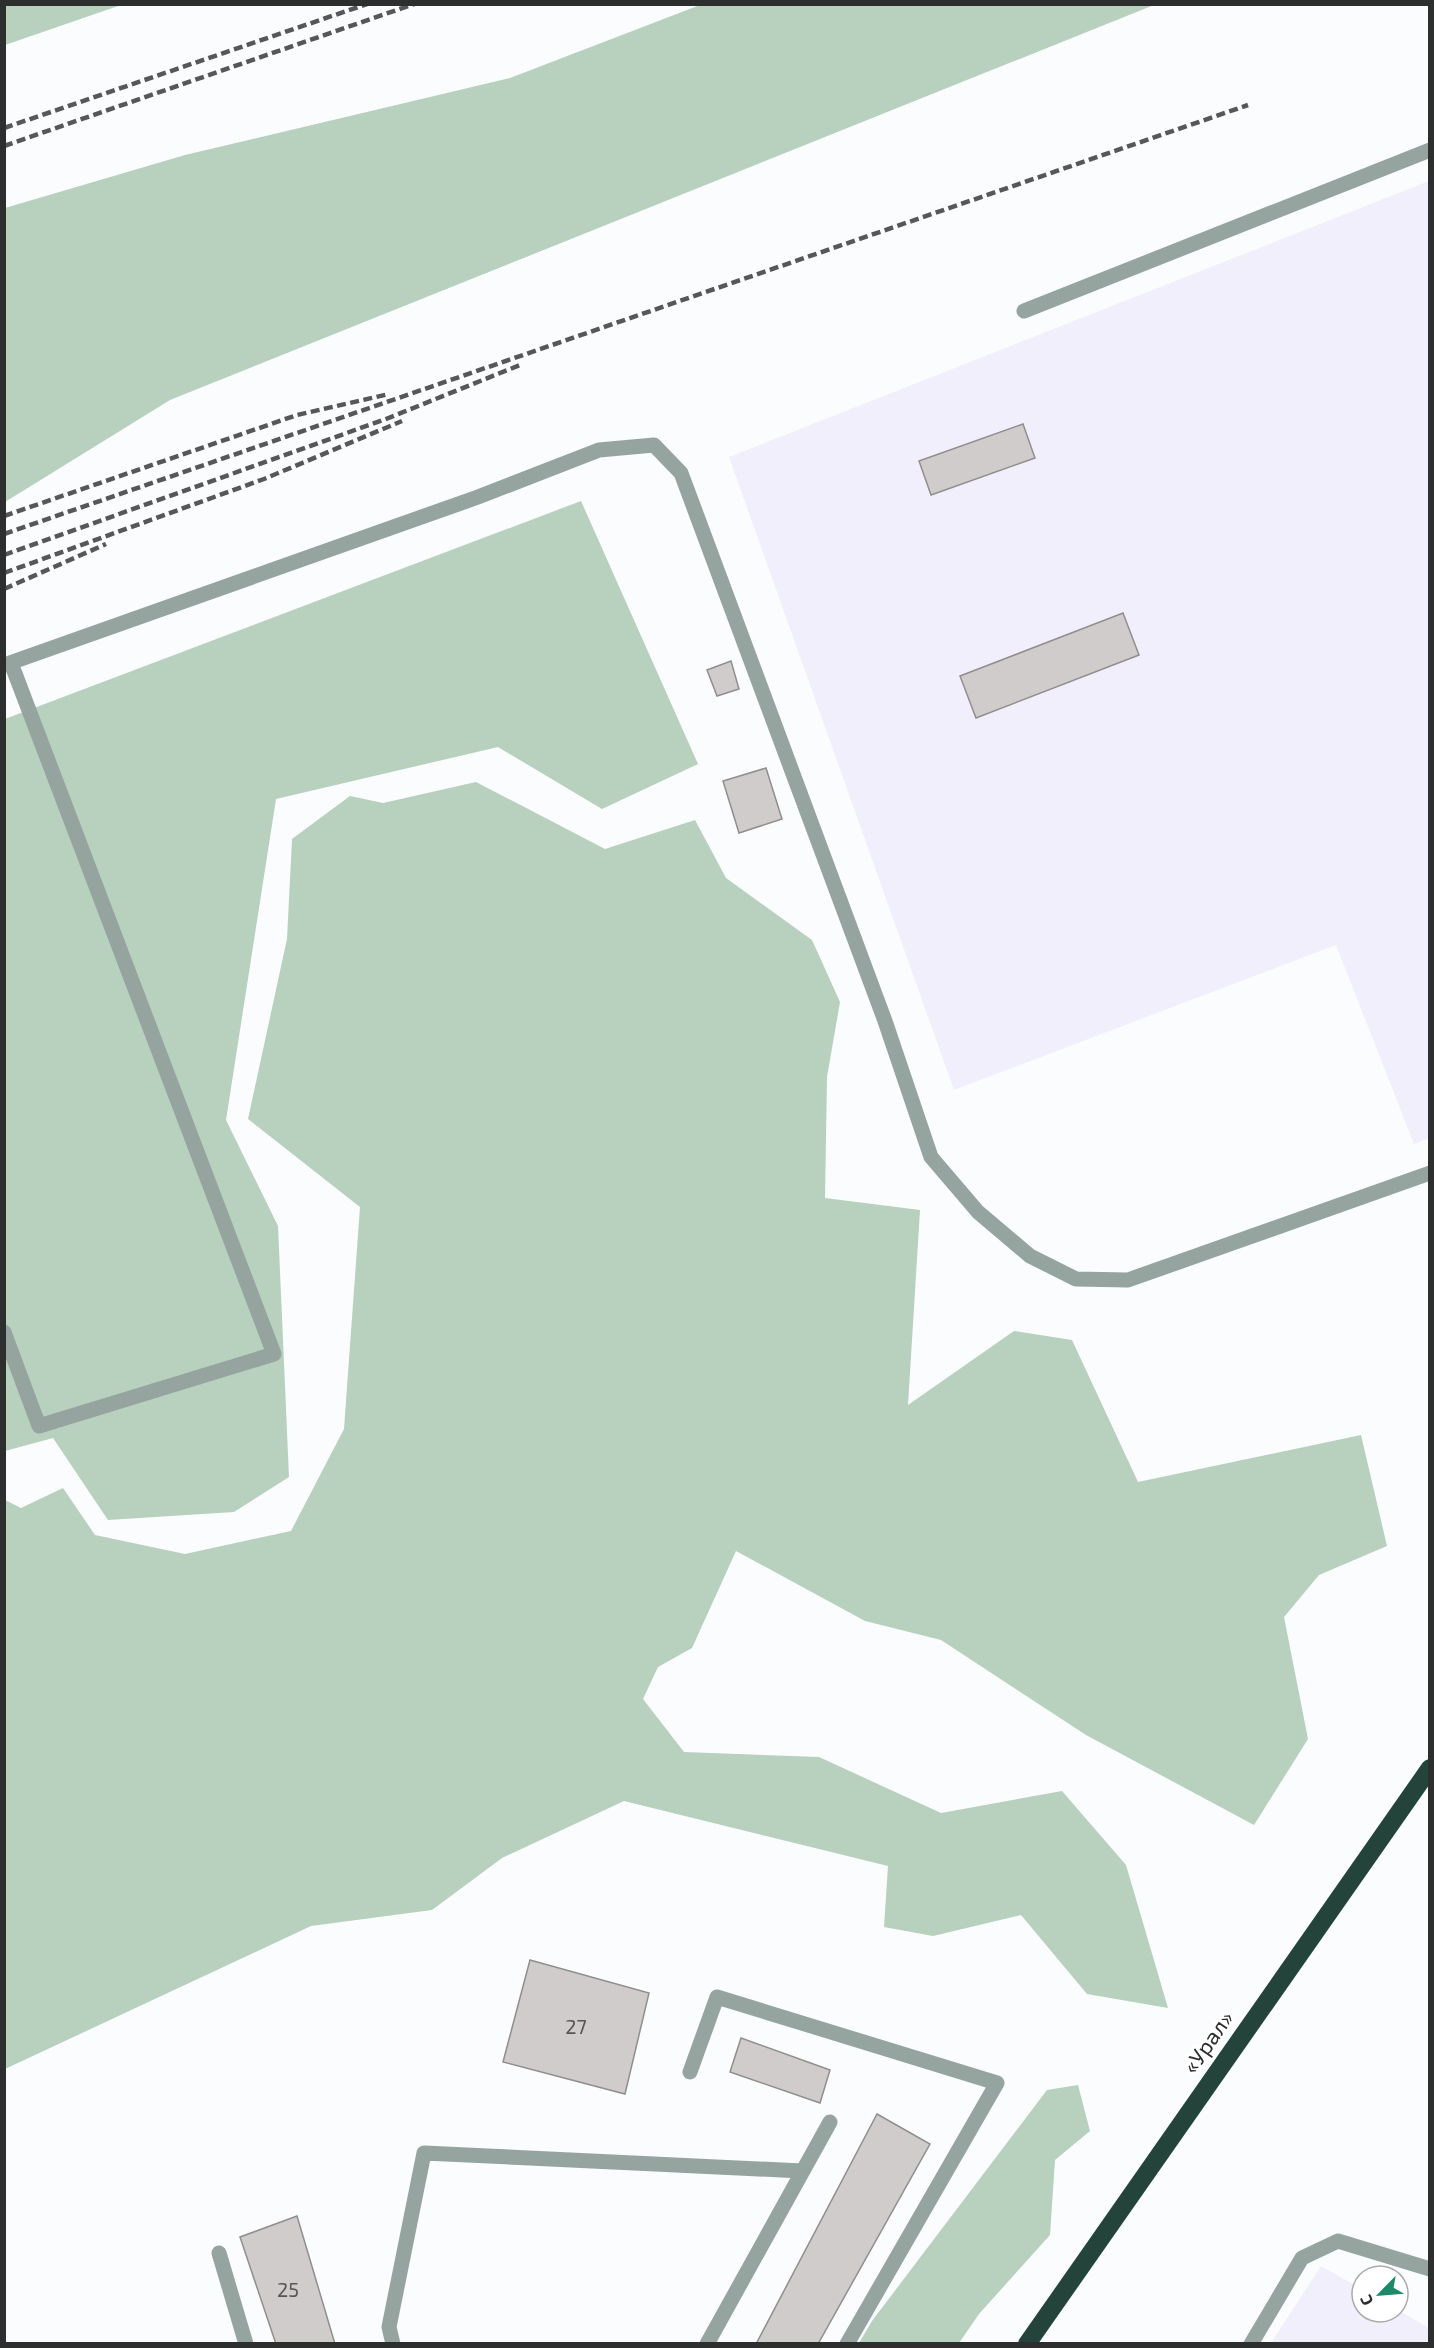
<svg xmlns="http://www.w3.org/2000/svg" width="1434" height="2348" viewBox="0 0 1434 2348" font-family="'Exo 2',sans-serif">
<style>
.industrial{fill:#f2effc}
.green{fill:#b8d0be}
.building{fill:#cfcccb;stroke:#918e8e;stroke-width:1.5}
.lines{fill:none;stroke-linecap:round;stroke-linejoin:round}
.minor{stroke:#95a49f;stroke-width:15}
.highway{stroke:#24433b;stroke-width:18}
.rail{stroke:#565758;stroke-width:4.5;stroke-dasharray:9 4.5;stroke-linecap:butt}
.labels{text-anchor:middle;stroke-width:6;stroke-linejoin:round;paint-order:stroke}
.number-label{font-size:20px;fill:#565655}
.street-label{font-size:22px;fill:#2d2e2e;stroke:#fff}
</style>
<rect width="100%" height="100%" fill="#fafcfe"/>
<path class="industrial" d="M 1429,181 L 1429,1138 L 1414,1144 L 1336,945 L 954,1090 L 729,457 Z
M 1321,2266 L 1362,2289 L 1362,2312 L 1398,2312 L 1398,2310 L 1429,2328 L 1429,2343 L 1271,2343 Z"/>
<path class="green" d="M 5,4 L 121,4 L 121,5 L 5,45 Z
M 700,5 L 1154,5 L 170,400 L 5,502 L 5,208 L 185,155 L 510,78 Z
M 581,501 L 698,764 L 602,809 L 498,747 L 276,799 L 226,1120 L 278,1226 L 289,1477 L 234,1512 L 108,1520 L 53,1438 L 5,1451 L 5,719 Z
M 476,782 L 605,849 L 695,820 L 726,878 L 812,940 L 840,1002 L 827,1077 L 825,1198 L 920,1210 L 908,1405 L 1014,1331 L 1072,1340 L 1138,1482 L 1361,1435 L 1387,1546 L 1319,1575 L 1284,1617 L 1308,1739 L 1254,1825 L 1086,1735 L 941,1640 L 865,1621 L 736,1551 L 692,1648 L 658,1667 L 643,1699 L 684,1752 L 819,1757 L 941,1813 L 1062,1791 L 1126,1865 L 1168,2008 L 1087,1994 L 1021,1915 L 933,1936 L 884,1927 L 888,1866 L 624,1801 L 502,1858 L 432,1910 L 311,1926 L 5,2069 L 5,1500 L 21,1508 L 63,1488 L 95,1535 L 185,1554 L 291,1531 L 344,1429 L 360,1207 L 248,1119 L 287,939 L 292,839 L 350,796 L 383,803 Z
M 1078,2085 L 1090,2131 L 1055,2160 L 1050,2235 L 979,2314 L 959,2343 L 859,2343 L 872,2321 L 1047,2090 Z"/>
<path class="building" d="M 1023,424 L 1035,458 L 931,495 L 919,461 Z
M 1123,613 L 1139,655 L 976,718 L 960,676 Z
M 731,661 L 739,689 L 717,696 L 707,670 Z
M 766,768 L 782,819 L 739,833 L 723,781 Z
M 530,1960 L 649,1993 L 625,2094 L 503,2062 Z
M 741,2038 L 830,2070 L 820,2103 L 730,2072 Z
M 877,2114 L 930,2144 L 818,2344 L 756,2344 Z
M 297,2216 L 335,2344 L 276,2344 L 240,2237 Z"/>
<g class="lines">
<path class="minor" d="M 1024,311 L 1430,150
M 4,665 L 478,497 L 599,450 L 654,445 L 681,473 L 885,1021 L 931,1157 L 978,1212 L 1030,1256 L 1076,1279 L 1128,1280 L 1430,1173
M 4,1332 L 39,1426 L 274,1354 L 11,663
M 690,2072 L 717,1997 L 997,2083 L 847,2344
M 219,2253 L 246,2344
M 393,2344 L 389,2327 L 424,2153 L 802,2171
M 707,2344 L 830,2122
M 1251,2344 L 1302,2258 L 1338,2241 L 1430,2269"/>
<path class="highway" d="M 1027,2344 L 1430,1768"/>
<path class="rail" d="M 4,128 L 367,4
M 4,146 L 414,4
M 4,516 L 297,415 L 389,394
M 4,534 L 1248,105
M 4,555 L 386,419 L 520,365
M 4,573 L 264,479 L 402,421
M 4,589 L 106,544"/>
</g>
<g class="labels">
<g class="number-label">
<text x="576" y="2034">27</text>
<text x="288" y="2297">25</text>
</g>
<g class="street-label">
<text transform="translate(1208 2042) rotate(-55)" y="8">«Урал»</text>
</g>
</g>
<rect width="1434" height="2348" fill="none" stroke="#2d2e2e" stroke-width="12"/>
<g transform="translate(1380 2294) rotate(245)"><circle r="28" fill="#ffffff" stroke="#ababab" stroke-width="1.5"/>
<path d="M0-4.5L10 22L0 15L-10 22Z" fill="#1c8968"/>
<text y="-9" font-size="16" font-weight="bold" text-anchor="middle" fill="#2d2e2e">С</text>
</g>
</svg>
